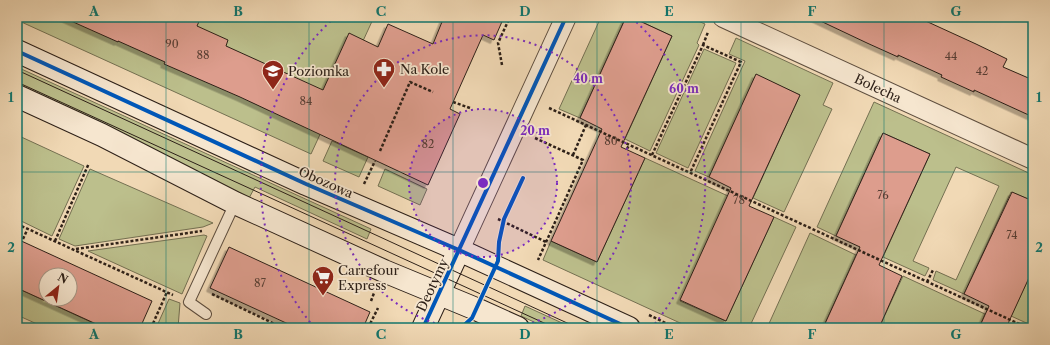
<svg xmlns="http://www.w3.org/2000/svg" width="1050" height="345" viewBox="0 0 1050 345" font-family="'Libre Caslon Text',serif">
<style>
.green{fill:#bcbf8c;stroke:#747052}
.building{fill:#dd9d8d;stroke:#2d2018;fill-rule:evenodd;filter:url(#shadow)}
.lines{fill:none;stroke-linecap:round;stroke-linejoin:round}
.lane-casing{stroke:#5e4e3f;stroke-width:12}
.street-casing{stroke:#5e4e3f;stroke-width:22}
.secondary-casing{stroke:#2d2018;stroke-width:24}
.path{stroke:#2d2018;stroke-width:2.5;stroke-dasharray:3 2;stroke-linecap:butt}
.lane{stroke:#f6e6cf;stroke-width:10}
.street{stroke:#f6e6cf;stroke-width:20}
.secondary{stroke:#f6e6cf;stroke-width:22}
.tram{stroke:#2d2018;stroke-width:1}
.cycleway-casing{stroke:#f6e6cf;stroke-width:6}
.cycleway{stroke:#0057b8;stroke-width:4}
.grid{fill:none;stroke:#0f766e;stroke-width:1;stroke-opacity:0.55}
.ring{fill:none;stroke:#7b2cbf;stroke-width:2;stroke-dasharray:2 4}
.labels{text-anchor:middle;stroke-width:3.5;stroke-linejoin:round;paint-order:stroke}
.number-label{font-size:11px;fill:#593f35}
.poi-label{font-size:13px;fill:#2d2018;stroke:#f6e6cf;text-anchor:start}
.street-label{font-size:13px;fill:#2d2018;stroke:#f6e6cf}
.centre{fill:#7b2cbf;stroke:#f6e6cf;stroke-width:2}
.ring-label{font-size:12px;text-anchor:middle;font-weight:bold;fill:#7b2cbf;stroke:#f6e6cf;stroke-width:3.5;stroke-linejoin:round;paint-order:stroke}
.neatline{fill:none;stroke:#0f766e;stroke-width:1.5}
.grid-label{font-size:13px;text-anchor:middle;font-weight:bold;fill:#0f766e}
</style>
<defs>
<filter id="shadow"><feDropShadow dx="-3.5" dy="3.5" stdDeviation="0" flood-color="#0004"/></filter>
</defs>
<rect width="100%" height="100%" fill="#f1d9b5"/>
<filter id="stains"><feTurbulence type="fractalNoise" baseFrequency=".005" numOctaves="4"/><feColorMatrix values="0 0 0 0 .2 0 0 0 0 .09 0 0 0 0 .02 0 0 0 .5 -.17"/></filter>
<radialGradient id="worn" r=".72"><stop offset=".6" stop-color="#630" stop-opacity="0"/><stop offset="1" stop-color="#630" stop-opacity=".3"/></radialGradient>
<path class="green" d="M 17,17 L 374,17 L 311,154 L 17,20 Z
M 601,17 L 626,17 L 580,118 L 559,109 Z
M 631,17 L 689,17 L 705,24 L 697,43 L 699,45 L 650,151 L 625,139 L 672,36 Z
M 736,38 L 833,83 L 823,105 L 832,109 L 784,212 L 753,198 L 800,95 L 756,75 L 709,177 L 695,171 L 745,61 L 729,54 Z
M 704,49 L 736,63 L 688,168 L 656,153 Z
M 17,67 L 371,229 L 367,239 L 255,187 L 248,200 L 17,85 Z
M 874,102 L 1033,175 L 1033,201 L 1011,192 L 964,294 L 933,280 L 936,271 L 956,280 L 999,186 L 956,167 L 913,261 L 929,268 L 925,276 L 883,257 L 930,154 L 883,133 L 836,236 L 817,227 Z
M 17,135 L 84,166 L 52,236 L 17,219 Z
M 332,141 L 368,157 L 359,177 L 323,161 Z
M 645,158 L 728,196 L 680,301 L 726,321 L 774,217 L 796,227 L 749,328 L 691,328 L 543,260 L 551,241 L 597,262 Z
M 90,169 L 213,223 L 203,227 L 75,246 L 59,239 Z
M 385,169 L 427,189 L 420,205 L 378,186 Z
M 810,233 L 856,255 L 823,328 L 767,328 Z
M 204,235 L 207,236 L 182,294 L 88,251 Z
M 1033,269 L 1033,326 L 1011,316 Z
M 903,276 L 985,314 L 979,328 L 879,328 Z
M 17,288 L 104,328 L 46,328 L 17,315 Z
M 169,299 L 180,303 L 178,328 L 156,328 Z
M 525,306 L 573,328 L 547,328 L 521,316 Z"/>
<path class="building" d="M 62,17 L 201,17 L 197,26 L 228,40 L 226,46 L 323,90 L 349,33 L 378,47 L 388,24 L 433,44 L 444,17 L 504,17 L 494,40 L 483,35 L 450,109 L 460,114 L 428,185 L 240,97 L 164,64 L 165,62 L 118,41 L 118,42 Z
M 626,17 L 631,17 L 672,36 L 621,147 L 645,158 L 597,262 L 551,241 L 602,129 L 580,118 Z
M 812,17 L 917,17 L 976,44 L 1007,59 L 1003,67 L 1033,80 L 1033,117 L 974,90 L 974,92 L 941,77 L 942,75 L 898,55 L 898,57 L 867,43 Z
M 756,74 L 800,95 L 749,206 L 774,217 L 726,321 L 680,300 L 731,188 L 709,177 Z
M 883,133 L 930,154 L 879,265 L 902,276 L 879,328 L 823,328 L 860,247 L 836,236 Z
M 1012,192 L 1033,201 L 1033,269 L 1006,328 L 979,328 L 989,306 L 964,294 Z
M 17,239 L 152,301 L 140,328 L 105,328 L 17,288 ZM 46,275 L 70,275 L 70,299 L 46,299 Z
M 229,247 L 370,312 L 363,328 L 297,328 L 210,288 Z"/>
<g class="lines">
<g class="lane-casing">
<path id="lane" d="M 206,314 L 189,302 L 235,203"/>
</g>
<g class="street-casing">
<path id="street" d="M 723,17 L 1033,159
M 459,250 L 566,17"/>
</g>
<g class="secondary-casing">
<path id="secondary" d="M 17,51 L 306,184 L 459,250 L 629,328
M 17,96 L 102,135 L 235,203 L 384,271 L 476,309 L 518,328
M 423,328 L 459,250"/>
</g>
<path class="path" d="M 703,45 L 708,32
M 502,65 L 498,43 L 510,17
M 453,102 L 470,108
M 549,108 L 1028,328
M 535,138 L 583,160 L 538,260
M 627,149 L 629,145
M 380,151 L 410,82 L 433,92
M 573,155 L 586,125
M 652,155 L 703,45 L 741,62 L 690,173
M 364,184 L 375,161
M 498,219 L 546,242
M 17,224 L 173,295
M 23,239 L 28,228
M 55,241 L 89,163
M 76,249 L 202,231
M 927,282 L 933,270
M 212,294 L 283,328
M 371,301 L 374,293
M 649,315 L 676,328
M 17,323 L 27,328
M 151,328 L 167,292
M 368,328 L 378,308"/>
<use href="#lane" class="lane"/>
<use href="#street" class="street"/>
<use href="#secondary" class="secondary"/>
<path class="tram" d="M 17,70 L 578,328
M 17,82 L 555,328"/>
<g class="cycleway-casing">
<path id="cycleway" d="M 17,51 L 306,184 L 459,250 L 629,328
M 423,328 L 566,17
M 461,328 L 472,318 L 498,261 L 499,242 L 504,219 L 523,178"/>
</g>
<use href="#cycleway" class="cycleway"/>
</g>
<path class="grid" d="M 166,17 L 166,328M 309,17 L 309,328M 453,17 L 453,328M 597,17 L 597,328M 741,17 L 741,328M 884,17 L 884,328M 17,172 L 1033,172"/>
<circle cx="483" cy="183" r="74" fill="#7b2cbf" fill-opacity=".12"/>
<g class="ring">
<circle cx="483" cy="183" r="74"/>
<path d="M452 328A148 148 0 1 1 514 328"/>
<path d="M314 327A222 222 0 0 1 334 18M632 18A222 222 0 0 1 652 327"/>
</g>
<defs>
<g id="pharmacy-pin" transform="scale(1.15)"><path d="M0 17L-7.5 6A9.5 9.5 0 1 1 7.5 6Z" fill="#8f2418" stroke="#f6e6cf"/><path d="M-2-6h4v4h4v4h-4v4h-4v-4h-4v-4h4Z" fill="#fff"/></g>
<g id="school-pin" transform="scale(1.15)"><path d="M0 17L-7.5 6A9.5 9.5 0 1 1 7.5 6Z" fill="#8f2418" stroke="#f6e6cf"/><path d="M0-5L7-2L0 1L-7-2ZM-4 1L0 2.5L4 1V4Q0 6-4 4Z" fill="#fff"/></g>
<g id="supermarket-pin" transform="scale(1.15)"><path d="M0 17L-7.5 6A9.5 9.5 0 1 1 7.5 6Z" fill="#8f2418" stroke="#f6e6cf"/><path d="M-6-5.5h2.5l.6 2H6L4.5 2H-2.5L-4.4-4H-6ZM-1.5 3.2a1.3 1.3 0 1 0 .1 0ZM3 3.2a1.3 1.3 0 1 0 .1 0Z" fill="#fff"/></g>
</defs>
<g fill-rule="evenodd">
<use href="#pharmacy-pin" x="384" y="69"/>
<use href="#school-pin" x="273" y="71"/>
<use href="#supermarket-pin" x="323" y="277"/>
</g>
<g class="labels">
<g class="number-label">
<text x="172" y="48">90</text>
<text x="203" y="59">88</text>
<text x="951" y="60">44</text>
<text x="982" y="75">42</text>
<text x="306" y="105">84</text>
<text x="611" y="145">80</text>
<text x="428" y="148">82</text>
<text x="883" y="199">76</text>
<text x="739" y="204">78</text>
<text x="1012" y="239">74</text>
<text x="260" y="287">87</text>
</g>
<g class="poi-label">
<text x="400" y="74">Na Kole</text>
<text x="288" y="76">Poziomka</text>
<text x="338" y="275">Carrefour<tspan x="338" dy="15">Express</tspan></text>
</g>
<g class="street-label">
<text transform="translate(878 88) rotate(25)" y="5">Bolecha</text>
<text transform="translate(326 182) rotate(24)" y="5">Obozowa</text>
<text transform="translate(432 285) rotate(-65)" y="5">Deotymy</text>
</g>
</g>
<circle cx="483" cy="183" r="6" class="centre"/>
<g class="ring-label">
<text x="588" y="83">40 m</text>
<text x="684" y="93">60 m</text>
<text x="535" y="135">20 m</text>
</g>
<rect width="1050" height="345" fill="none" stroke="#f1d9b5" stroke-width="44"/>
<g transform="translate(58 287) rotate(29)"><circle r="19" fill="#f6e6cf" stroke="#a69786"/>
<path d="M0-3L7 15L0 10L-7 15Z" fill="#8f2418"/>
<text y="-6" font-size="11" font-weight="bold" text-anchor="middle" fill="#2d2018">N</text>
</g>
<rect x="22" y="22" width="1006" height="301" class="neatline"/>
<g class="grid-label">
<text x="94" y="16">A</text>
<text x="238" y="16">B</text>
<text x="381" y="16">C</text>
<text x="525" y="16">D</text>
<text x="669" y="16">E</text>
<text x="812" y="16">F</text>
<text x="956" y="16">G</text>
<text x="11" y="102">1</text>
<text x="1039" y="102">1</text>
<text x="11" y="252">2</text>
<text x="1039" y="252">2</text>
<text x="94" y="339">A</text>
<text x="238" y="339">B</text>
<text x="381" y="339">C</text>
<text x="525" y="339">D</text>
<text x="669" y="339">E</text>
<text x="812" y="339">F</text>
<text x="956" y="339">G</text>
</g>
<rect width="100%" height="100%" filter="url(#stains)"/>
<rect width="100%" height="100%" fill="url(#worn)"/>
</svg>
